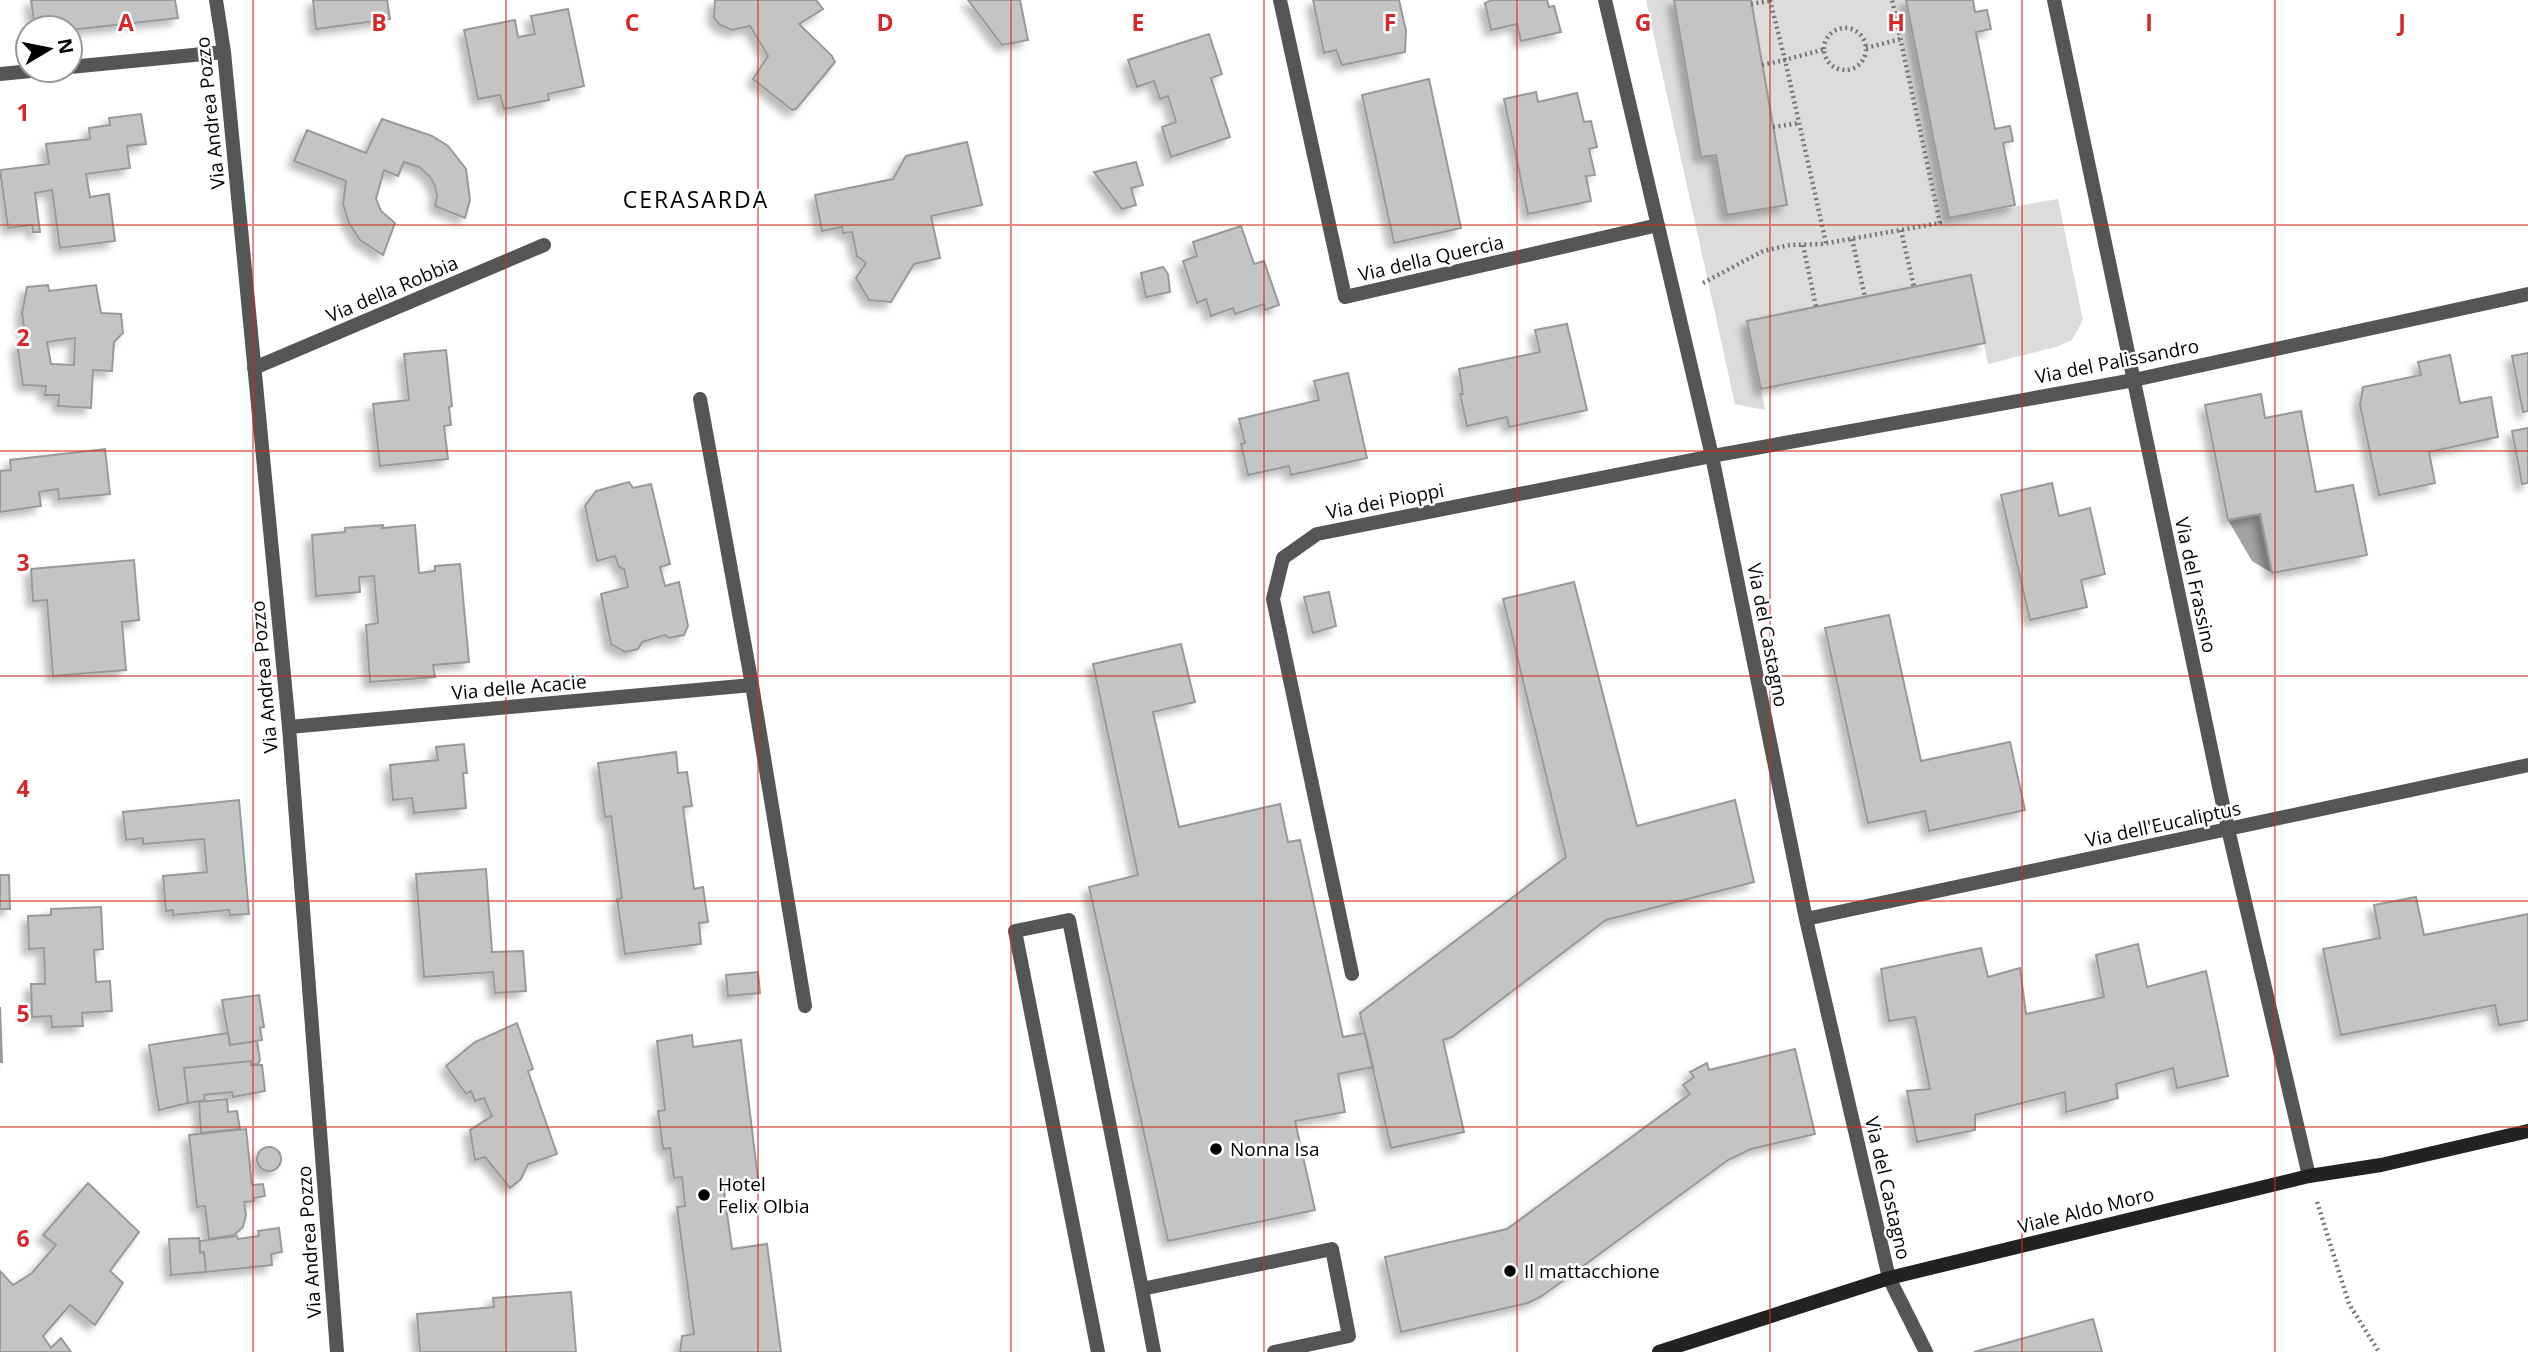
<svg xmlns="http://www.w3.org/2000/svg" width="2528" height="1352" viewBox="0 0 2528 1352" font-family="'Open Sans',sans-serif">
<style>
.green{fill:#dcdcdc}
.water{fill:#a3a3a3}
.building{fill:#c4c4c4;stroke:#999;stroke-width:2;fill-rule:evenodd;filter:url(#shadow)}
.lines{fill:none;stroke-linecap:round;stroke-linejoin:round}
.path{stroke:#777;stroke-width:4.5;stroke-dasharray:2 3.5;stroke-linecap:butt}
.service{stroke:#555;stroke-width:14}
.minor{stroke:#555;stroke-width:14}
.secondary{stroke:#222;stroke-width:14}
.grid{fill:none;stroke:#d62828;stroke-width:2;stroke-opacity:0.55}
.poi-dot{fill:#000;stroke:#fff;stroke-width:2.5}
.labels{text-anchor:middle;stroke-width:5;stroke-linejoin:round;paint-order:stroke}
.street-label{font-size:19px;fill:#000;stroke:#fff}
.poi-label{font-size:19px;fill:#000;stroke:#fff;text-anchor:start}
.quarter-label{font-size:23px;letter-spacing:2px;fill:#000;stroke:#fff}
.grid-label{font-size:23px;text-anchor:middle;font-weight:bold;fill:#d62828;stroke:#fff;stroke-width:5;stroke-linejoin:round;paint-order:stroke}
</style>
<defs>
<filter id="shadow"><feDropShadow dx="-6" dy="6" stdDeviation="3.5" flood-color="#0004"/></filter>
</defs>
<rect width="100%" height="100%" fill="#fff"/>
<path class="green" d="M 1646,0 L 1906,0 L 1949,218 L 2058,199 L 2083,320 L 2072,340 L 2056,347 L 1988,364 L 1970,276 L 1748,321 L 1765,410 L 1735,404 Z"/>
<path class="water" d="M 2260,514 L 2272,573 L 2252,561 L 2228,520 Z"/>
<path class="building" d="M 31,0 L 175,0 L 178,18 L 70,30 L 35,28 Z
M 313,0 L 387,0 L 390,19 L 316,29 Z
M 715,0 L 816,0 L 823,9 L 799,24 L 832,56 L 835,62 L 796,109 L 792,110 L 753,79 L 768,56 L 750,26 L 732,30 L 720,25 L 714,18 Z
M 968,0 L 1020,0 L 1028,40 L 1002,45 Z
M 1313,0 L 1399,0 L 1406,31 L 1405,52 L 1342,65 L 1336,50 L 1324,53 Z
M 1492,0 L 1547,0 L 1549,7 L 1554,6 L 1561,32 L 1521,41 L 1517,24 L 1491,30 L 1485,3 Z
M 1674,0 L 1751,0 L 1787,205 L 1727,215 L 1716,155 L 1701,157 Z
M 1906,0 L 1973,0 L 1975,12 L 1987,10 L 1991,29 L 1976,32 L 1995,129 L 2010,126 L 2013,141 L 2003,143 L 2015,205 L 1949,218 Z
M 568,9 L 584,86 L 548,94 L 549,100 L 504,109 L 500,95 L 478,99 L 464,30 L 515,20 L 518,37 L 535,34 L 531,16 Z
M 1209,34 L 1222,74 L 1211,78 L 1230,137 L 1171,157 L 1162,127 L 1176,122 L 1168,96 L 1160,99 L 1154,81 L 1137,87 L 1128,60 Z
M 1429,79 L 1461,228 L 1394,243 L 1362,95 Z
M 1536,92 L 1538,102 L 1577,93 L 1584,122 L 1591,121 L 1597,147 L 1589,149 L 1595,175 L 1586,176 L 1591,201 L 1528,214 L 1504,99 Z
M 141,114 L 146,144 L 127,146 L 130,168 L 86,174 L 90,197 L 109,194 L 115,241 L 60,248 L 52,190 L 35,193 L 40,232 L 33,232 L 32,225 L 8,228 L 0,170 L 49,164 L 46,144 L 90,139 L 89,128 L 110,125 L 109,118 Z
M 382,119 L 432,136 L 448,146 L 466,169 L 470,200 L 465,218 L 435,206 L 437,196 L 435,186 L 430,177 L 419,167 L 404,162 L 398,176 L 384,170 L 376,199 L 381,211 L 395,223 L 383,255 L 360,240 L 349,223 L 343,204 L 346,181 L 294,161 L 307,130 L 366,153 Z
M 967,142 L 982,205 L 931,216 L 940,258 L 914,264 L 891,302 L 869,300 L 856,278 L 866,263 L 857,256 L 852,232 L 843,233 L 842,227 L 822,231 L 815,195 L 893,179 L 906,156 Z
M 1136,162 L 1143,185 L 1131,188 L 1136,205 L 1122,209 L 1094,172 Z
M 1241,226 L 1254,264 L 1264,261 L 1279,305 L 1265,310 L 1264,304 L 1235,314 L 1233,308 L 1211,316 L 1206,299 L 1197,303 L 1183,261 L 1197,256 L 1193,242 Z
M 1163,267 L 1168,274 L 1170,292 L 1146,297 L 1141,273 Z
M 1971,275 L 1985,343 L 1761,389 L 1747,321 Z
M 48,285 L 49,291 L 96,285 L 101,313 L 121,314 L 123,333 L 114,342 L 112,371 L 93,370 L 91,408 L 58,406 L 59,395 L 45,395 L 46,386 L 23,385 L 17,344 L 26,343 L 22,313 L 27,287 ZM 75,338 L 74,365 L 51,364 L 47,342 Z
M 1567,324 L 1587,410 L 1509,427 L 1507,417 L 1467,426 L 1460,394 L 1463,394 L 1459,369 L 1540,352 L 1535,330 Z
M 446,350 L 452,406 L 449,407 L 451,425 L 444,426 L 448,459 L 380,466 L 373,404 L 409,400 L 404,354 Z
M 2528,353 L 2528,411 L 2523,412 L 2512,356 Z
M 2450,355 L 2460,403 L 2491,397 L 2498,437 L 2429,452 L 2435,483 L 2379,495 L 2360,405 L 2363,387 L 2421,375 L 2418,362 Z
M 1348,373 L 1367,458 L 1291,475 L 1289,466 L 1248,475 L 1241,444 L 1245,443 L 1239,419 L 1319,400 L 1314,381 Z
M 2261,394 L 2265,418 L 2301,411 L 2316,492 L 2353,485 L 2367,555 L 2272,573 L 2260,514 L 2228,520 L 2205,405 Z
M 2528,428 L 2528,483 L 2522,484 L 2512,431 Z
M 105,449 L 110,494 L 59,499 L 58,489 L 39,492 L 41,506 L 0,512 L 0,471 L 11,470 L 10,460 Z
M 629,482 L 633,488 L 651,484 L 670,564 L 660,567 L 665,586 L 679,582 L 688,626 L 684,635 L 669,638 L 665,635 L 642,642 L 638,649 L 625,652 L 611,644 L 601,594 L 628,587 L 624,569 L 619,567 L 615,556 L 597,561 L 585,506 L 596,491 Z
M 2052,483 L 2059,516 L 2090,508 L 2105,574 L 2081,580 L 2087,607 L 2030,620 L 2001,495 Z
M 383,525 L 382,528 L 415,525 L 419,573 L 435,571 L 435,566 L 460,564 L 469,662 L 433,665 L 435,677 L 370,682 L 366,625 L 378,623 L 374,576 L 359,577 L 360,592 L 316,596 L 312,535 L 345,532 L 345,528 Z
M 134,560 L 139,620 L 122,622 L 126,670 L 53,676 L 47,600 L 33,601 L 31,569 Z
M 1574,582 L 1637,826 L 1735,800 L 1754,882 L 1606,920 L 1452,1037 L 1443,1040 L 1464,1132 L 1391,1148 L 1360,1013 L 1566,857 L 1503,599 Z
M 1329,592 L 1336,626 L 1313,633 L 1304,597 Z
M 1889,615 L 1921,761 L 2010,742 L 2025,810 L 1929,831 L 1925,811 L 1868,823 L 1825,628 Z
M 1181,644 L 1195,702 L 1153,712 L 1179,827 L 1280,804 L 1288,842 L 1300,840 L 1343,1037 L 1365,1033 L 1373,1067 L 1338,1074 L 1345,1112 L 1295,1121 L 1315,1210 L 1168,1241 L 1089,887 L 1138,875 L 1093,664 Z
M 464,744 L 467,773 L 463,773 L 466,808 L 414,813 L 412,798 L 393,800 L 390,765 L 438,760 L 436,747 Z
M 676,752 L 678,773 L 687,772 L 692,806 L 683,807 L 694,889 L 703,887 L 708,922 L 699,923 L 701,944 L 625,954 L 617,899 L 622,898 L 611,816 L 605,817 L 598,763 Z
M 239,800 L 249,914 L 230,915 L 229,910 L 173,915 L 173,910 L 166,911 L 163,876 L 207,872 L 204,839 L 143,844 L 143,838 L 126,840 L 123,812 Z
M 486,869 L 492,952 L 523,951 L 526,991 L 495,993 L 493,972 L 424,977 L 416,874 Z
M 0,875 L 9,875 L 10,909 L 0,909 Z
M 2416,897 L 2424,935 L 2528,914 L 2528,1020 L 2499,1025 L 2495,1005 L 2341,1035 L 2323,949 L 2380,938 L 2374,905 Z
M 101,907 L 103,949 L 94,950 L 96,982 L 110,981 L 112,1011 L 82,1013 L 83,1026 L 52,1027 L 51,1016 L 32,1017 L 31,984 L 45,984 L 44,948 L 29,949 L 28,916 L 51,915 L 51,909 Z
M 2138,944 L 2147,987 L 2206,971 L 2228,1076 L 2177,1088 L 2173,1068 L 2116,1084 L 2118,1098 L 2066,1112 L 2065,1092 L 1975,1115 L 1975,1130 L 1917,1142 L 1907,1091 L 1930,1089 L 1915,1017 L 1889,1021 L 1881,969 L 1981,948 L 1988,977 L 2020,968 L 2026,1014 L 2104,997 L 2096,955 Z
M 758,972 L 760,993 L 728,996 L 726,975 Z
M 259,995 L 264,1027 L 260,1028 L 262,1040 L 230,1045 L 222,1000 Z
M 0,1007 L 2,1062 L 0,1062 Z
M 517,1023 L 533,1069 L 528,1071 L 557,1154 L 528,1164 L 521,1179 L 510,1188 L 485,1157 L 475,1160 L 470,1130 L 492,1116 L 484,1098 L 475,1101 L 471,1091 L 466,1094 L 446,1066 L 475,1042 Z
M 228,1033 L 230,1045 L 257,1041 L 260,1060 L 258,1064 L 251,1065 L 251,1061 L 184,1068 L 188,1103 L 159,1110 L 149,1045 Z
M 692,1035 L 693,1047 L 741,1040 L 758,1179 L 723,1184 L 732,1249 L 767,1244 L 781,1352 L 680,1352 L 682,1336 L 694,1334 L 677,1207 L 685,1206 L 682,1177 L 674,1178 L 670,1148 L 663,1149 L 658,1111 L 665,1110 L 657,1041 Z
M 1795,1049 L 1815,1134 L 1751,1149 L 1728,1160 L 1542,1296 L 1528,1303 L 1401,1332 L 1385,1257 L 1507,1229 L 1690,1094 L 1683,1085 L 1694,1077 L 1690,1072 L 1707,1063 L 1709,1070 Z
M 251,1061 L 251,1065 L 262,1065 L 265,1091 L 233,1097 L 232,1092 L 204,1095 L 205,1100 L 188,1103 L 184,1068 Z
M 227,1099 L 228,1112 L 237,1111 L 240,1129 L 201,1133 L 199,1102 Z
M 246,1129 L 252,1185 L 263,1184 L 265,1196 L 254,1198 L 254,1201 L 244,1202 L 246,1215 L 243,1227 L 234,1235 L 209,1239 L 205,1206 L 197,1207 L 189,1135 Z
M257 1159a12 12 0 1 1 24 0a12 12 0 1 1-24 0Z
M 88,1183 L 139,1232 L 110,1271 L 123,1283 L 95,1325 L 70,1305 L 43,1336 L 51,1348 L 61,1338 L 71,1352 L 0,1352 L 0,1271 L 13,1285 L 32,1273 L 56,1245 L 43,1235 Z
M 279,1228 L 282,1252 L 271,1254 L 272,1265 L 206,1272 L 204,1252 L 200,1253 L 200,1241 L 237,1236 L 238,1239 L 259,1236 L 258,1231 Z
M 199,1238 L 200,1253 L 204,1252 L 206,1272 L 171,1275 L 169,1239 Z
M 571,1292 L 576,1352 L 420,1352 L 417,1314 L 494,1307 L 493,1298 Z
M 2093,1319 L 2102,1352 L 1974,1352 Z"/>
<g class="lines">
<path class="path" d="M 1770,0 L 1785,60 L 1825,49
M 1751,4 L 1770,1
M1824 49a21 21 0 1 1 42 0a21 21 0 1 1-42 0Z
M 1866,48 L 1901,39
M 1762,65 L 1785,60 L 1826,243
M 1773,127 L 1799,123
M 1901,230 L 1914,287
M 1852,239 L 1865,297
M 1803,245 L 1816,307
M 1703,283 L 1763,251 L 1790,245 L 1822,244 L 1940,223 L 1892,0
M 2317,1202 L 2349,1304 L 2379,1352"/>
<path class="service" d="M 1142,1289 L 1154,1352
M 1098,1352 L 1015,931 L 1069,920 L 1142,1289 L 1332,1249 L 1349,1336 L 1274,1352"/>
<path class="minor" d="M 216,0 L 224,52 L 289,727 L 337,1352
M 1280,0 L 1345,297 L 1658,225
M 1605,0 L 1712,456 L 1806,919 L 1889,1278 L 1926,1352
M 2054,0 L 2228,829 L 2309,1176
M 70,67 L 224,52
M 0,74 L 41,70
M 254,368 L 544,245
M 700,399 L 752,685 L 805,1006
M 289,727 L 752,685
M 1806,919 L 2528,765
M 1352,974 L 1273,599 L 1283,558 L 1317,534 L 1712,456 L 2134,380 L 2528,294"/>
<path class="secondary" d="M 1659,1352 L 1889,1278 L 2309,1176 L 2381,1165 L 2528,1131"/>
</g>
<path class="grid" d="M 253,0 L 253,1352M 506,0 L 506,1352M 758,0 L 758,1352M 1011,0 L 1011,1352M 1264,0 L 1264,1352M 1517,0 L 1517,1352M 1770,0 L 1770,1352M 2022,0 L 2022,1352M 2275,0 L 2275,1352M 0,225 L 2528,225M 0,451 L 2528,451M 0,676 L 2528,676M 0,901 L 2528,901M 0,1127 L 2528,1127"/>
<g class="poi-dot">
<circle cx="1216" cy="1149" r="7"/>
<circle cx="704" cy="1195" r="7"/>
<circle cx="1510" cy="1271" r="7"/>
</g>
<g class="labels">
<g class="street-label">
<text transform="translate(210 113) rotate(-96)" y="7">Via Andrea Pozzo</text>
<text transform="translate(1431 258) rotate(-13)" y="7">Via della Quercia</text>
<text transform="translate(392 289) rotate(-23)" y="7">Via della Robbia</text>
<text transform="translate(2117 361) rotate(-11)" y="7">Via del Palissandro</text>
<text transform="translate(1385 501) rotate(-11)" y="7">Via dei Pioppi</text>
<text transform="translate(2196 585) rotate(78)" y="7">Via del Frassino</text>
<text transform="translate(1768 635) rotate(79)" y="7">Via del Castagno</text>
<text transform="translate(264 677) rotate(-95)" y="7">Via Andrea Pozzo</text>
<text transform="translate(519 687) rotate(-5)" y="7">Via delle Acacie</text>
<text transform="translate(2163 824) rotate(-12)" y="7">Via dell'Eucaliptus</text>
<text transform="translate(1888 1188) rotate(77)" y="7">Via del Castagno</text>
<text transform="translate(2086 1210) rotate(-14)" y="7">Viale Aldo Moro</text>
<text transform="translate(309 1242) rotate(-94)" y="7">Via Andrea Pozzo</text>
</g>
<g class="poi-label">
<text x="1230" y="1156">Nonna Isa</text>
<text x="718" y="1191">Hotel<tspan x="718" dy="22">Felix Olbia</tspan></text>
<text x="1524" y="1278">Il mattacchione</text>
</g>
<g class="quarter-label">
<text x="696" y="208">CERASARDA</text>
</g>
</g>
<g class="grid-label">
<text x="126" y="31">A</text>
<text x="379" y="31">B</text>
<text x="632" y="31">C</text>
<text x="885" y="31">D</text>
<text x="1138" y="31">E</text>
<text x="1390" y="31">F</text>
<text x="1643" y="31">G</text>
<text x="1896" y="31">H</text>
<text x="2149" y="31">I</text>
<text x="2402" y="31">J</text>
<text x="23" y="121">1</text>
<text x="23" y="346">2</text>
<text x="23" y="571">3</text>
<text x="23" y="797">4</text>
<text x="23" y="1022">5</text>
<text x="23" y="1247">6</text>
</g>
<g transform="translate(49 49) rotate(80)"><circle r="33" fill="#ffffff" stroke="#999999" stroke-width="2"/>
<path d="M0-5L12 26L0 18L-12 26Z" fill="#000000"/>
<text y="-10" font-size="19" font-weight="bold" text-anchor="middle" fill="#000000">N</text>
</g>
</svg>
